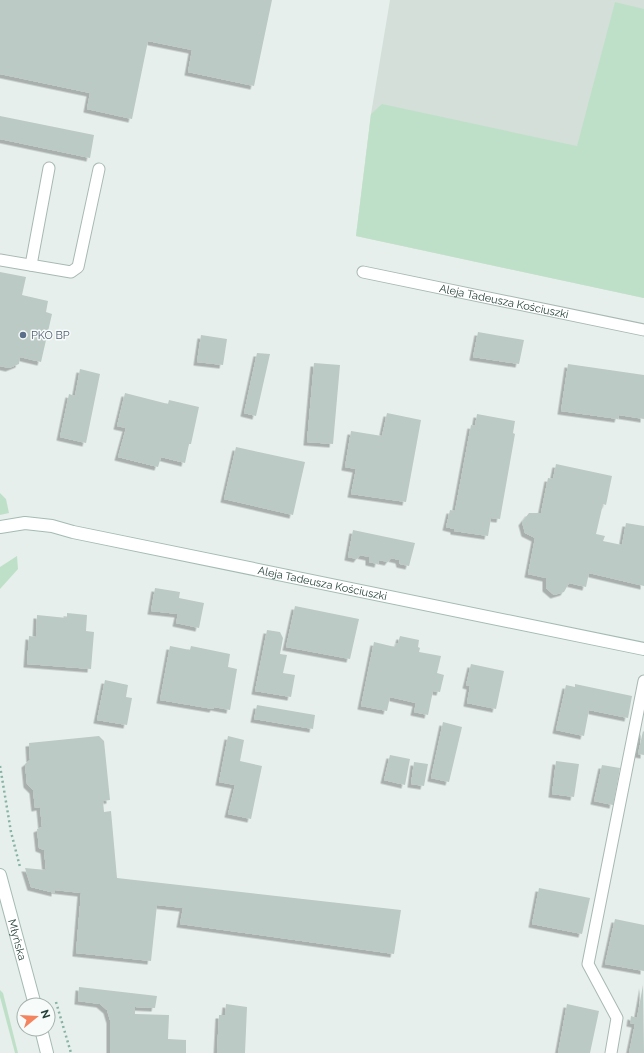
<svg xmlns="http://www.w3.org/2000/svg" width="644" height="1053" viewBox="0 0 644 1053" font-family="Raleway,sans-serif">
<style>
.built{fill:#d4dfda}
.green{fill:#bfe0c8}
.building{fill:#bbcac4;filter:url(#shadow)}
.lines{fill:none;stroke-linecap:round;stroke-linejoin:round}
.lane-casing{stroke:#a8b8b2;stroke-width:13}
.secondary-casing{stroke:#a4bbb3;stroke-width:14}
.path{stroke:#86b3a5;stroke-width:2.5;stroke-dasharray:2 3;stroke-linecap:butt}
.lane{stroke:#fff;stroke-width:11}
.secondary{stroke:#fff;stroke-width:12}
.service-dot{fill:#5c6f8a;stroke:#f7fbf9;stroke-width:1.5}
.labels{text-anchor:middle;stroke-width:3;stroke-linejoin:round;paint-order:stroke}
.street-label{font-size:11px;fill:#24423a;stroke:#f7fbf9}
.service-label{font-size:11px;fill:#4e5e75;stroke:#f7fbf9;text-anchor:start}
</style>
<defs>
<filter id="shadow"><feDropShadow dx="-3.5" dy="3.5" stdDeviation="0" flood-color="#0004"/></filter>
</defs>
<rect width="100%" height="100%" fill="#e6efeb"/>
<path class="built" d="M 390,0 L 644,0 L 644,298 L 356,236 L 371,114 Z"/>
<path class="green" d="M 615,2 L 644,9 L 644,298 L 356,236 L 371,114 L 382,104 L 577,146 Z
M 0,493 L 6,499 L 9,513 L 0,515 Z
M 17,556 L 18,569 L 0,589 L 0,567 Z
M 0,990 L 3,993 L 18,1053 L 15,1053 L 0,997 Z"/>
<path class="building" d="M 0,0 L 272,0 L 254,86 L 188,72 L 192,50 L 148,41 L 132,119 L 87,109 L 90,93 L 0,74 Z
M 0,116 L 94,135 L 90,158 L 0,139 Z
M 0,272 L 26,277 L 22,295 L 48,301 L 46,312 L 52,314 L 41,362 L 20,357 L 19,364 L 9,368 L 0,366 Z
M 478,332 L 524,340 L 519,364 L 473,357 Z
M 201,335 L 227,339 L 223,365 L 197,362 Z
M 257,353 L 270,354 L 256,416 L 244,413 Z
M 314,363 L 340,365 L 333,444 L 307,442 Z
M 568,364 L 644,375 L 644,419 L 619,415 L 618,419 L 561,411 Z
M 80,369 L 100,374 L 86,443 L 60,437 L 69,394 L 75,396 Z
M 125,393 L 168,404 L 169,400 L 199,407 L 191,444 L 189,444 L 185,463 L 161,457 L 158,467 L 118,457 L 126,428 L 117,426 Z
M 387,413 L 421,420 L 406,502 L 351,494 L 356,469 L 345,467 L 351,431 L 382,436 Z
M 477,414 L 515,421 L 513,433 L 515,434 L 500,519 L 491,518 L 488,536 L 454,531 L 454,529 L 446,527 L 450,510 L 455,511 L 471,425 L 475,426 Z
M 236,447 L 305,462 L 293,515 L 224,499 Z
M 556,464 L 612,476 L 606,505 L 603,504 L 596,534 L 605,536 L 603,541 L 622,545 L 626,523 L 644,526 L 644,586 L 589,573 L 586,587 L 569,583 L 564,592 L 554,595 L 546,588 L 546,578 L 528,574 L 535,538 L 525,533 L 522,522 L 529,513 L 541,513 L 548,478 L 553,479 Z
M 353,530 L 415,543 L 409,566 L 400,564 L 399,560 L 391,558 L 388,562 L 379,560 L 378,564 L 369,562 L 369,557 L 360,555 L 357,559 L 348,557 Z
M 155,588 L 180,592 L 179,598 L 204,603 L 199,628 L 176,623 L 178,614 L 151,611 Z
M 295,606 L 359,619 L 350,659 L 286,647 Z
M 67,613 L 87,615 L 86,631 L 94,632 L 91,669 L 27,664 L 29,636 L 36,637 L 37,615 L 67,618 Z
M 267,630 L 280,632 L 283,638 L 280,654 L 287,655 L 283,673 L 295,675 L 291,697 L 255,691 Z
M 400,636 L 419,640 L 418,647 L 420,648 L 419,652 L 441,656 L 437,673 L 444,675 L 440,692 L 433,691 L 428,715 L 414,712 L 416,703 L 390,697 L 387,711 L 361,706 L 374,642 L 395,647 L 396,643 L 398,643 Z
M 170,646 L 190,650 L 191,646 L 230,654 L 228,667 L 237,669 L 230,710 L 214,707 L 213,709 L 160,700 Z
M 471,664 L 504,671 L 496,709 L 467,703 L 470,686 L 466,685 Z
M 105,680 L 128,685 L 126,697 L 132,698 L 127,725 L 97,720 Z
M 575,684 L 632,696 L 628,718 L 589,710 L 584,736 L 556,730 L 566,685 L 575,687 Z
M 257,705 L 315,715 L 313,729 L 254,719 Z
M 443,722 L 462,727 L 449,782 L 431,778 Z
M 643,731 L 644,732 L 644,755 L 638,754 Z
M 99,736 L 104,741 L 110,800 L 103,801 L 104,812 L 111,811 L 117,878 L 401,910 L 394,954 L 180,924 L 183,908 L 157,905 L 151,961 L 76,953 L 81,893 L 55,890 L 55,893 L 31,887 L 25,868 L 46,870 L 44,850 L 39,848 L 37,829 L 42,827 L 40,807 L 35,808 L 33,790 L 27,784 L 25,764 L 30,760 L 29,743 Z
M 228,736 L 244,740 L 240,761 L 262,766 L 251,819 L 228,814 L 235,785 L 219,782 Z
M 390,755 L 410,759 L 405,785 L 384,780 Z
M 556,761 L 579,764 L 574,797 L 552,794 Z
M 414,762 L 428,764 L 424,786 L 411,784 Z
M 602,765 L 620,768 L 613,805 L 594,801 Z
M 539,888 L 590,898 L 582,934 L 532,924 Z
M 615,919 L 644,925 L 644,971 L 605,964 Z
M 643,985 L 644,1053 L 629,1053 L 635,1024 L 630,1023 L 631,1016 L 637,1018 Z
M 79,987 L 157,996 L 155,1008 L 135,1007 L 135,1014 L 169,1015 L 168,1039 L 186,1040 L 186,1053 L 110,1053 L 110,1020 L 107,1010 L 100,1004 L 78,1001 Z
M 226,1004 L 247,1007 L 245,1053 L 217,1053 L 219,1015 L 225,1015 Z
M 567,1004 L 599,1011 L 590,1053 L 558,1053 Z"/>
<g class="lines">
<g class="lane-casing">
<g id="lane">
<path d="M 0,260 L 71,272 L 78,267 L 99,169"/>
<path d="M 31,265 L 49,168"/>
<path id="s1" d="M 363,272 L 644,330"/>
<path d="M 611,1053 L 617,1018 L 588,964 L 644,681"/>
</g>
</g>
<g class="secondary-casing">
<g id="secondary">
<path id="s2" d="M 0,527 L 25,523 L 52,526 L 73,532 L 644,649"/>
<path id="s3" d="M 0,875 L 35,1005"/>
<path d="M 41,1029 L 47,1053"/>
</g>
</g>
<path class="path" d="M 0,766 L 11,832 L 20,867
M 56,1002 L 71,1053"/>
<use href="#lane" class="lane"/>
<use href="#secondary" class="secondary"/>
</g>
<circle class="service-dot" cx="23" cy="335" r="4"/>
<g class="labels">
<g class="street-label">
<text dy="4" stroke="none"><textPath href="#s1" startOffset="144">Aleja Tadeusza Kościuszki</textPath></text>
<text dy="4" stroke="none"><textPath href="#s2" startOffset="329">Aleja Tadeusza Kościuszki</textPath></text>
<text dy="4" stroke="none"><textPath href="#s3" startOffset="67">Młyńska</textPath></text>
</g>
<g class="service-label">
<text x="31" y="339">PKO BP</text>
</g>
</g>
<g transform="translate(36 1017) rotate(72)"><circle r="19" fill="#f7fbf9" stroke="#a3b1ad"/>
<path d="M0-3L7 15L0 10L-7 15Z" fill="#f4845f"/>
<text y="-6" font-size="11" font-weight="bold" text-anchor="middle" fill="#24423a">N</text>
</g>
</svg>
